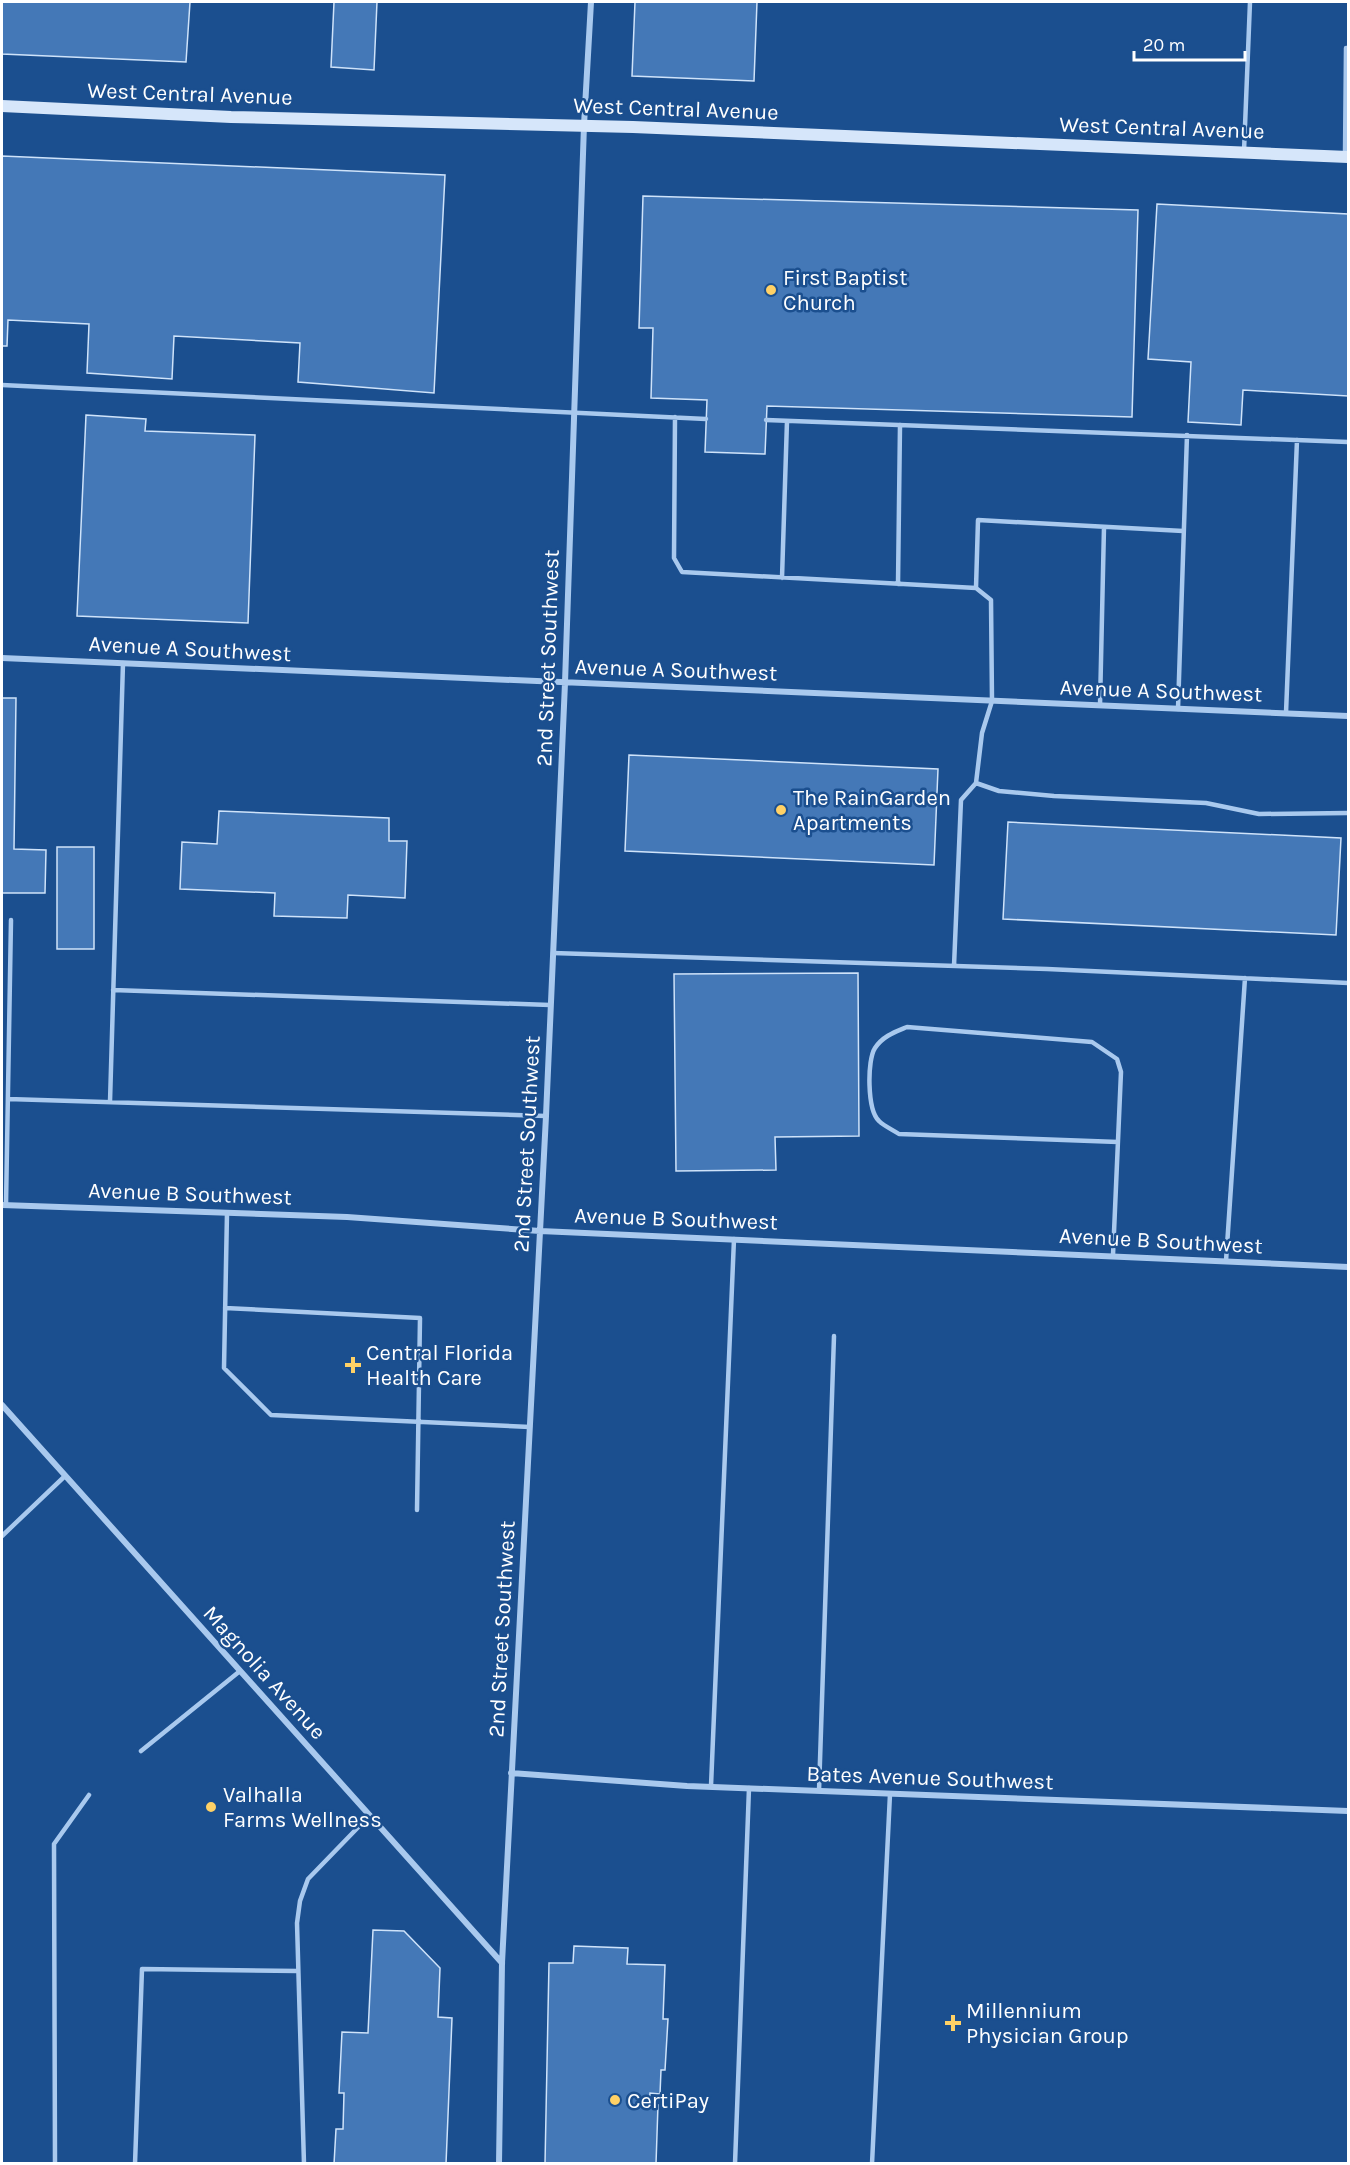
<svg xmlns="http://www.w3.org/2000/svg" width="1350" height="2165" viewBox="0 0 1350 2165" font-family="Karla,sans-serif">
<style>
.building{fill:#4478b7;stroke:#cfe3fa;stroke-width:1.5}
.lines{fill:none;stroke-linecap:round;stroke-linejoin:round}
.service{stroke:#a9c9ee;stroke-width:4.5}
.minor{stroke:#a9c9ee;stroke-width:6}
.secondary{stroke:#d6e6fa;stroke-width:12}
.poi-dot{fill:#ffd166;stroke:#1b4f8f;stroke-width:2}
.labels{text-anchor:middle;stroke-width:5;stroke-linejoin:round;paint-order:stroke}
.street-label{font-size:22px;fill:#fff;stroke:#1b4f8f}
.poi-label{font-size:22px;fill:#fff;stroke:#1b4f8f;text-anchor:start}
</style>
<rect width="100%" height="100%" fill="#1b4f8f"/>
<path class="building" d="M 2,2 L 190,2 L 186,62 L 2,54 Z
M 334,2 L 377,2 L 374,70 L 331,67 Z
M 635,2 L 757,2 L 754,81 L 632,76 Z
M 2,156 L 445,175 L 434,393 L 298,382 L 300,343 L 174,336 L 172,379 L 87,373 L 89,324 L 8,320 L 7,346 L 2,346 Z
M 643,196 L 1138,210 L 1132,417 L 767,406 L 765,454 L 705,452 L 707,400 L 651,398 L 653,328 L 639,328 Z
M 1157,204 L 1348,214 L 1348,396 L 1243,390 L 1241,425 L 1188,422 L 1191,362 L 1148,359 Z
M 86,415 L 146,419 L 145,431 L 255,435 L 248,623 L 77,616 Z
M 2,698 L 16,698 L 14,849 L 46,850 L 45,893 L 2,893 Z
M 629,755 L 938,769 L 934,865 L 625,851 Z
M 219,811 L 389,818 L 389,841 L 407,841 L 405,898 L 348,895 L 347,918 L 274,916 L 275,893 L 180,889 L 182,842 L 217,844 Z
M 1008,822 L 1341,838 L 1336,935 L 1003,919 Z
M 57,847 L 94,847 L 94,949 L 57,949 Z
M 858,973 L 859,1136 L 775,1137 L 776,1170 L 676,1171 L 674,974 Z
M 373,1930 L 404,1931 L 440,1968 L 438,2017 L 452,2018 L 446,2164 L 334,2164 L 336,2129 L 343,2129 L 344,2093 L 339,2093 L 342,2032 L 368,2033 Z
M 574,1946 L 628,1948 L 627,1964 L 665,1965 L 663,2019 L 668,2019 L 665,2070 L 661,2070 L 660,2094 L 650,2093 L 649,2105 L 658,2105 L 656,2164 L 545,2164 L 549,1963 L 573,1963 Z"/>
<g class="lines">
<path class="service" d="M 1244,151 L 1250,2
M 1345,154 L 1346,48 L 1348,48
M 2,385 L 706,419
M 675,417 L 674,558 L 682,572 L 976,588 L 991,600 L 992,701 L 982,733 L 976,783 L 961,800 L 954,966
M 766,420 L 1348,442
M 782,578 L 787,421
M 898,584 L 900,425
M 976,588 L 978,520 L 1183,531
M 1100,705 L 1104,527
M 1178,709 L 1187,435
M 1286,713 L 1297,440
M 976,783 L 999,791 L 1054,796 L 1206,803 L 1259,814 L 1348,813
M 553,953 L 1047,969 L 1348,983
M 113,990 L 550,1005
M 8,1099 L 546,1116
M 110,1102 L 123,663
M 6,1205 L 11,920
M 227,1213 L 224,1368 L 271,1415 L 530,1427
M 1113,1255 L 1121,1072 L 1117,1059 L 1092,1042 L 907,1027 C 895,1032 883,1036 875,1048 C 867,1060 867,1110 879,1121 C 884,1126 893,1130 899,1134 L 1118,1142
M 1226,1261 L 1245,978
M 225,1308 L 420,1318 L 417,1510
M 2,1536 L 65,1476
M 141,1751 L 240,1671
M 711,1786 L 734,1239
M 819,1791 L 834,1336
M 55,2164 L 54,1844 L 89,1795
M 135,2164 L 142,1969 L 298,1971
M 304,2164 L 297,1923 L 300,1901 L 308,1879 L 370,1815
M 735,2164 L 749,1788
M 872,2164 L 890,1794"/>
<path class="minor" d="M 2,658 L 1348,716
M 2,1205 L 347,1217 L 540,1231 L 1348,1267
M 2,1405 L 502,1963
M 511,1773 L 687,1786 L 1348,1811
M 499,2164 L 502,1963 L 546,1116 L 565,683 L 584,125 L 591,2"/>
<path class="secondary" d="M 2,106 L 231,117 L 633,127 L 1348,157"/>
</g>
<g class="poi-dot">
<circle cx="771" cy="290" r="6"/>
<circle cx="781" cy="810" r="6"/>
<path d="M350 1356h6v6h6v6h-6v6h-6v-6h-6v-6h6z"/>
<circle cx="211" cy="1807" r="6"/>
<path d="M950 2014h6v6h6v6h-6v6h-6v-6h-6v-6h6z"/>
<circle cx="615" cy="2100" r="6"/>
</g>
<g class="labels">
<g class="street-label">
<text transform="translate(190 93) rotate(2)" y="8">West Central Avenue</text>
<text transform="translate(676 108) rotate(2)" y="8">West Central Avenue</text>
<text transform="translate(1162 127) rotate(2)" y="8">West Central Avenue</text>
<text transform="translate(190 648) rotate(3)" y="8">Avenue A Southwest</text>
<text transform="translate(547 658) rotate(-88)" y="8">2nd Street Southwest</text>
<text transform="translate(676 669) rotate(2)" y="8">Avenue A Southwest</text>
<text transform="translate(1161 690) rotate(2)" y="8">Avenue A Southwest</text>
<text transform="translate(526 1144) rotate(-87)" y="8">2nd Street Southwest</text>
<text transform="translate(190 1193) rotate(2)" y="8">Avenue B Southwest</text>
<text transform="translate(676 1218) rotate(2)" y="8">Avenue B Southwest</text>
<text transform="translate(1161 1240) rotate(3)" y="8">Avenue B Southwest</text>
<text transform="translate(501 1629) rotate(-87)" y="8">2nd Street Southwest</text>
<text transform="translate(265 1672) rotate(48)" y="8">Magnolia Avenue</text>
<text transform="translate(930 1777) rotate(2)" y="8">Bates Avenue Southwest</text>
</g>
<g class="poi-label">
<text x="783" y="285">First Baptist<tspan x="783" dy="25">Church</tspan></text>
<text x="793" y="805">The RainGarden<tspan x="793" dy="25">Apartments</tspan></text>
<text x="366" y="1360">Central Florida<tspan x="366" dy="25">Health Care</tspan></text>
<text x="223" y="1802">Valhalla<tspan x="223" dy="25">Farms Wellness</tspan></text>
<text x="966" y="2018">Millennium<tspan x="966" dy="25">Physician Group</tspan></text>
<text x="627" y="2108">CertiPay</text>
</g>
</g>
<rect width="1350" height="2165" fill="none" stroke="#ffffff" stroke-width="6"/>
<path d="M1134 51v9h111v-9" fill="none" stroke="#ffffff" stroke-width="3"/>
<text x="1143" y="51" font-size="18" fill="#ffffff" stroke="#1b4f8f" stroke-width="4.5" paint-order="stroke">20 m</text>
</svg>
